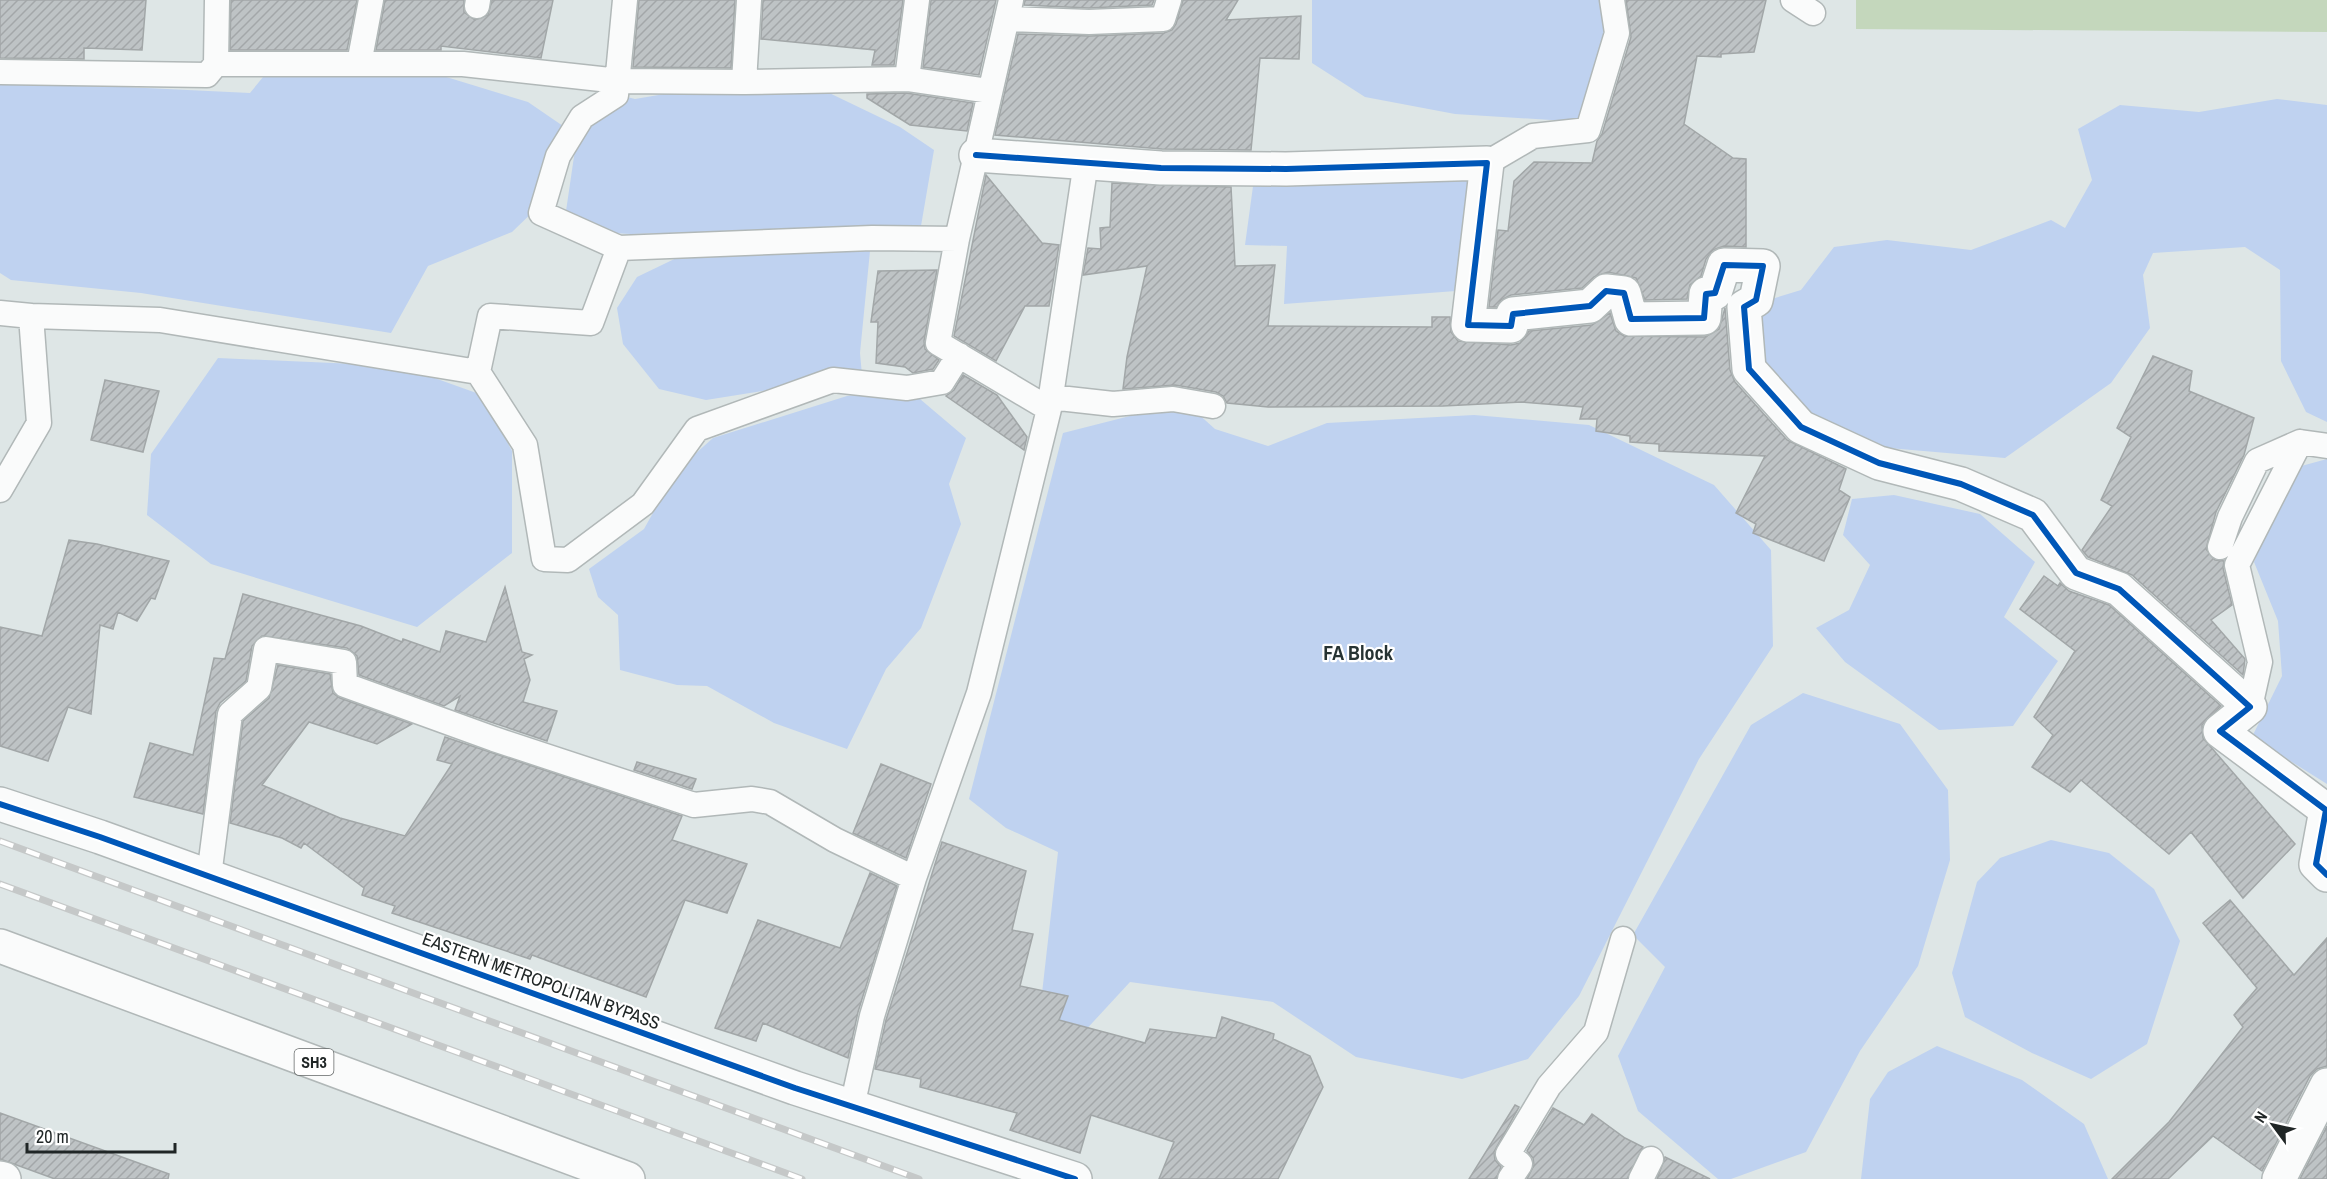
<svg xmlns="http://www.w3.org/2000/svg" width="2327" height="1179" viewBox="0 0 2327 1179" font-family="'Archivo Narrow',sans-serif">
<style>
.pitch{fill:#c4d7bc}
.water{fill:#bfd2f0}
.building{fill:url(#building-hatch);stroke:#a2a7a8;stroke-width:1.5}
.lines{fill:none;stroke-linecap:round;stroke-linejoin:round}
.lane-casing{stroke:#b1b8b8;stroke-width:27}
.street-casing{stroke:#b1b8b8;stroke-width:36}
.secondary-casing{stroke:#b1b8b8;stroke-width:36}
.primary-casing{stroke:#b1b8b8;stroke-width:36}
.lane{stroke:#fafbfb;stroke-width:24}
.street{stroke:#fafbfb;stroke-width:33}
.secondary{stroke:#fafbfb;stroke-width:33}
.primary{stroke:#fafbfb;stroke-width:33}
.rail-casing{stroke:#c5c8c8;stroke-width:7}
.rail{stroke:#fff;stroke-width:4.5;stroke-dasharray:14;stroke-linecap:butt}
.cycleway-casing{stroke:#fff;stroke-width:10}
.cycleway{stroke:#0057b8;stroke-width:6}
.labels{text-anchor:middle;stroke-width:4.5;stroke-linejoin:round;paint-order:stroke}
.shield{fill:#fff;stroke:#636767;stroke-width:1.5}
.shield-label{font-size:16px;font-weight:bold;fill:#202626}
.street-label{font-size:18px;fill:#202626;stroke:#fff}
.neighbourhood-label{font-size:20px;font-weight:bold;fill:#263333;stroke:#fff}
</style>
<defs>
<pattern id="building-hatch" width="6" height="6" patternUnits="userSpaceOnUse" patternTransform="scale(1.5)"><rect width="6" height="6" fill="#bec3c5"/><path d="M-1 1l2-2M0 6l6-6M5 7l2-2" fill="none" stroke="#a3a7a9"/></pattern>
</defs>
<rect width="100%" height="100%" fill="#dee6e6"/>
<path class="pitch" d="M 1856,0 L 2327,0 L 2327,32 L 1856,29 Z"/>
<path class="water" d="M 1312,0 L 1602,0 L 1606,72 L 1583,122 L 1455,114 L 1365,97 L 1312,63 Z
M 268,71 L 430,72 L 528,102 L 563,126 L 539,206 L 512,232 L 428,266 L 391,333 L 141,293 L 11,280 L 0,273 L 0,81 L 250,93 Z
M 700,88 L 821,89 L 900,127 L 934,150 L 921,226 L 631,234 L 595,232 L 565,218 L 577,136 L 623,96 L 635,99 Z
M 2277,99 L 2327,105 L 2327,422 L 2306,412 L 2281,361 L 2280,270 L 2245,247 L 2153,253 L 2143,275 L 2150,328 L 2111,383 L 2005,458 L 1877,447 L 1803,426 L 1759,373 L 1752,305 L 1801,290 L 1834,247 L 1887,240 L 1971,250 L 2051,220 L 2065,228 L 2092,180 L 2078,129 L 2120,105 L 2199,112 Z
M 1476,175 L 1469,290 L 1284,304 L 1287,246 L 1245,245 L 1254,179 Z
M 691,251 L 870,251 L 860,353 L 862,375 L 706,400 L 659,389 L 623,344 L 617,308 L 637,277 Z
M 218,358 L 401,366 L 482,395 L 512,451 L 512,553 L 417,627 L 211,564 L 147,515 L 151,454 Z
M 907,388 L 966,438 L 949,484 L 961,524 L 921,628 L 886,669 L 847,749 L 774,723 L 707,686 L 677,685 L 620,670 L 618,615 L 598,597 L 589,569 L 644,529 L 677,470 L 713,438 L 847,396 Z
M 1185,402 L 1215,429 L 1268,446 L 1327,423 L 1474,415 L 1589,425 L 1714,485 L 1771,550 L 1773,646 L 1699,759 L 1579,996 L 1528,1059 L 1462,1079 L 1356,1057 L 1273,1002 L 1130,982 L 1082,1034 L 1040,1011 L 1058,852 L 1006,828 L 969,799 L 1063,433 Z
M 2327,459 L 2327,784 L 2252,737 L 2282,676 L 2278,621 L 2254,562 L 2294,468 Z
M 1894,495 L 1980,514 L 2035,562 L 2004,617 L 2058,661 L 2013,726 L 1939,730 L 1845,662 L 1816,628 L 1849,610 L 1870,565 L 1843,535 L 1852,499 Z
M 1803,693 L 1900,724 L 1948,790 L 1950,860 L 1918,966 L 1860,1051 L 1806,1152 L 1731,1179 L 1718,1179 L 1638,1111 L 1618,1056 L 1665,967 L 1633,935 L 1751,725 Z
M 2051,840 L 2109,853 L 2154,889 L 2180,941 L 2147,1044 L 2091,1079 L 2032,1053 L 1965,1017 L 1952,973 L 1977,882 L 2000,858 Z
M 1937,1046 L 2022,1080 L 2084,1124 L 2108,1179 L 1861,1179 L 1870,1099 L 1888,1072 Z"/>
<path class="building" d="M 0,0 L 146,0 L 142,50 L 84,48 L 84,59 L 0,58 Z
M 231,0 L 357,0 L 347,50 L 230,50 Z
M 385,0 L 464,0 L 464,12 L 475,20 L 488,15 L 492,0 L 553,0 L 541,58 L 441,46 L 441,50 L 376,50 Z
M 639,0 L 735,0 L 731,68 L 633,67 Z
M 763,0 L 903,0 L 894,65 L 872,65 L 875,50 L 761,39 Z
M 931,0 L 996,0 L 979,75 L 923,67 Z
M 1025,0 L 1154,0 L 1152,5 L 1089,8 L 1024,5 Z
M 1183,0 L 1238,0 L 1226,20 L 1301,16 L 1299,59 L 1260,58 L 1251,150 L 1162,149 L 995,135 L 1018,34 L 1090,36 L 1164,33 L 1172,30 L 1176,24 Z
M 1626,0 L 1766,0 L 1754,52 L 1721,54 L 1721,57 L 1697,56 L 1684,124 L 1733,158 L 1746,159 L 1746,247 L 1724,246 L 1713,250 L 1706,259 L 1701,276 L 1690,285 L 1687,299 L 1645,300 L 1636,278 L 1608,272 L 1594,277 L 1582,288 L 1511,295 L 1501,300 L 1497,307 L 1489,307 L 1498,230 L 1508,231 L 1514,181 L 1534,162 L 1592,163 L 1597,141 L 1602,134 L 1631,37 Z
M 906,93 L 973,103 L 967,131 L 910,125 L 867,98 L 867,94 Z
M 986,175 L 1042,243 L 1059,245 L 1049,306 L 1025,306 L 996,361 L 954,336 Z
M 1112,183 L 1231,187 L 1235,266 L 1275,265 L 1268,326 L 1432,327 L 1432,317 L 1450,317 L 1451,332 L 1458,341 L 1511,345 L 1520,343 L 1529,331 L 1592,325 L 1610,313 L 1616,331 L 1624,336 L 1705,337 L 1719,329 L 1725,308 L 1730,370 L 1735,382 L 1787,440 L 1846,469 L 1839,490 L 1850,497 L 1824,561 L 1753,533 L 1756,524 L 1736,513 L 1765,456 L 1659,451 L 1659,444 L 1630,442 L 1630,436 L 1596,431 L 1597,419 L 1580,419 L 1583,407 L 1522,402 L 1443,406 L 1268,407 L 1227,403 L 1223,396 L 1216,392 L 1175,385 L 1123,389 L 1127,357 L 1147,266 L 1083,275 L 1088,248 L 1101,249 L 1100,228 L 1110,227 Z
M 937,270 L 924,341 L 925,349 L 939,360 L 933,369 L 913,373 L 905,367 L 876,363 L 878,322 L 871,322 L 878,271 Z
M 2153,356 L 2192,371 L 2189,391 L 2254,418 L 2244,455 L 2216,512 L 2206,549 L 2215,560 L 2224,561 L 2223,568 L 2232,605 L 2211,620 L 2245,659 L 2243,675 L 2132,575 L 2088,557 L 2082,550 L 2112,506 L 2101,500 L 2131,437 L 2117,428 Z
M 963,375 L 997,395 L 1027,437 L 1024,450 L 946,396 L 954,390 Z
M 105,380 L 159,391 L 143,452 L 91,440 Z
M 69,540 L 97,544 L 169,561 L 155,599 L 151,598 L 137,621 L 118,612 L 113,629 L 100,625 L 91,714 L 68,707 L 48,761 L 0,746 L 0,627 L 42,636 Z
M 2044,576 L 2058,586 L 2060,583 L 2069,591 L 2109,605 L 2221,706 L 2202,725 L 2203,738 L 2295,844 L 2243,898 L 2191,832 L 2169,854 L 2081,780 L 2070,792 L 2032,767 L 2053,735 L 2034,717 L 2075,651 L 2020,609 Z
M 505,587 L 522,652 L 532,655 L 524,659 L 530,680 L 523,702 L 557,711 L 547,741 L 455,710 L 460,696 L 444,706 L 359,675 L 357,656 L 347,648 L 262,636 L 252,646 L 246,681 L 220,703 L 216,711 L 203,814 L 134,797 L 150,743 L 193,755 L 214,658 L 225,659 L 243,594 L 361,626 L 402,642 L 403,639 L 440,652 L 446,631 L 486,642 Z
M 278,665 L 330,674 L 333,693 L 340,698 L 412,724 L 377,744 L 309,722 L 262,785 L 340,818 L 405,836 L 452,764 L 437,760 L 445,737 L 682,816 L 672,840 L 747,864 L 727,913 L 685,900 L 646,997 L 532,955 L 530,959 L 392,913 L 395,906 L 362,895 L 364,888 L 304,843 L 301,848 L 282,838 L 230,823 L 243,721 L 269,698 Z
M 637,762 L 696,779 L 692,789 L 634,770 Z
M 881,764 L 931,784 L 906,858 L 853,833 Z
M 942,842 L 1026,871 L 1012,930 L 1033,934 L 1020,986 L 1068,996 L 1059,1020 L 1145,1043 L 1150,1029 L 1216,1038 L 1222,1017 L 1274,1034 L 1273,1039 L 1310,1056 L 1323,1087 L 1278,1179 L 1159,1179 L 1174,1142 L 1091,1115 L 1080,1153 L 1010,1130 L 1017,1113 L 920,1087 L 921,1079 L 875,1069 L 886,1020 Z
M 870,873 L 897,886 L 858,1012 L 848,1058 L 763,1023 L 756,1041 L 715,1028 L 758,920 L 840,948 Z
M 2230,900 L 2294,975 L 2327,938 L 2327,1066 L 2317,1069 L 2310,1076 L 2262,1171 L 2213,1136 L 2168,1179 L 2112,1179 L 2169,1122 L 2243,1027 L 2234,1015 L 2257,988 L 2203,923 Z
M 1515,1105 L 1519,1107 L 1494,1152 L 1495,1160 L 1501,1167 L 1496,1179 L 1469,1179 Z
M 1553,1108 L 1584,1125 L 1592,1114 L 1625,1138 L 1643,1147 L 1627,1179 L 1527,1179 L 1534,1165 L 1533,1158 L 1527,1151 Z
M 0,1113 L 169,1174 L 168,1179 L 55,1179 L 0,1159 Z
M 2327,1126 L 2327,1179 L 2300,1179 Z
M 1665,1157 L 1710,1179 L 1657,1179 Z"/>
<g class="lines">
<g class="lane-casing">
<path id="lane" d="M 625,0 L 616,95 L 582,117 L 558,156 L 541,213 L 619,248 L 872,238 L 957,239
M 1011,0 L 957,239 L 938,343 L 1049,409
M 1793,0 L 1813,13
M 477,6 L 478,0
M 1007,19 L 1089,22 L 1163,19 L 1169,0
M 216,64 L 217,0
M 359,64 L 371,0
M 0,72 L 207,75 L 216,64 L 463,64 L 619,81 L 744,82 L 907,79 L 989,91
M 907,79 L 917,0
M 744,82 L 749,0
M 1487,163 L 1533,136 L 1588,130 L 1617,33 L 1612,0
M 0,313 L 31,316
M 478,372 L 490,316 L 591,323 L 619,248
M 1050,397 L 1113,404 L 1173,399 L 1213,406
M 0,490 L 39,423 L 31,316 L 160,320 L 478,372 L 525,445 L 544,559 L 568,560 L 643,504 L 697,429 L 833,380 L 907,388 L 942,382 L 959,355
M 2220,547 L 2230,517 L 2257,461 L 2300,442 L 2327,446
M 2250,707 L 2260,662 L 2237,565 L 2300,442
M 209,876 L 230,714 L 259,688 L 266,649 L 344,662 L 345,685 L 494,739 L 694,805 L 752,799 L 770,802 L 835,840 L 914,878
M 852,1107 L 872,1016 L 914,878 L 979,693 L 1049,409 L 1086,162
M 1510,1179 L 1520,1164 L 1508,1154 L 1549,1086 L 1596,1032 L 1623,939
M 1641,1179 L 1651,1159"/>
</g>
<g class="street-casing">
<path id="street" d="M 976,155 L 1161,168 L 1286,169 L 1487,163 L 1468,325 L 1511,326 L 1513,314 L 1590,306 L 1606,291 L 1624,293 L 1631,319 L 1704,318 L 1706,294 L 1715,293 L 1724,265 L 1763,266 L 1756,300 L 1744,307 L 1749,369 L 1801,427 L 1879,463 L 1961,484 L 2033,515 L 2076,573 L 2119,589 L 2250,707 L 2220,731 L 2326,810 L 2316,864 L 2327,875
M 2279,1179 L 2327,1085"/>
</g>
<g class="secondary-casing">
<path id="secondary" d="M 0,1178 L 4,1179"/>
</g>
<g class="primary-casing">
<path id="primary" d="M 0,804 L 100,837 L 795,1088 L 1075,1179
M 0,946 L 628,1179"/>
</g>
<use href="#lane" class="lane"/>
<use href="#street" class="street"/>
<use href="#secondary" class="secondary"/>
<use href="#primary" class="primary"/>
<g class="rail-casing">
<path id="rail" d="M 0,841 L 919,1179
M 0,884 L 802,1179"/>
</g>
<use href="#rail" class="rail"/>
<g class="cycleway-casing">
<path id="cycleway" d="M 976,155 L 1161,168 L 1286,169 L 1487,163 L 1468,325 L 1511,326 L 1513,314 L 1590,306 L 1606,291 L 1624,293 L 1631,319 L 1704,318 L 1706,294 L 1715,293 L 1724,265 L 1763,266 L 1756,300 L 1744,307 L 1749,369 L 1801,427 L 1879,463 L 1961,484 L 2033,515 L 2076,573 L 2119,589 L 2250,707 L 2220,731 L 2326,810 L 2316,864 L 2327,875
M 0,804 L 100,837 L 795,1088 L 1075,1179"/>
</g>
<use href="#cycleway" class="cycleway"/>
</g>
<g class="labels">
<rect class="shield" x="294.5" y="1049" width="39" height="26" rx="4.5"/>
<g class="shield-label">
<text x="314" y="1068">SH3</text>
</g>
<g class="street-label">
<text transform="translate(541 981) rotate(20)" y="6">EASTERN METROPOLITAN BYPASS</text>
</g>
<g class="neighbourhood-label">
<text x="1358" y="660">FA Block</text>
</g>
</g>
<g transform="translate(2273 1125) rotate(303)" stroke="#ffffff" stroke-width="4.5" paint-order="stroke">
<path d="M0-4.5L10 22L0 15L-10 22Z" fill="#202626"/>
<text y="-9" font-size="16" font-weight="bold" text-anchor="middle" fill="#202626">N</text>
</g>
<path d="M27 1143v9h148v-9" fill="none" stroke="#202626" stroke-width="3"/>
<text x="36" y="1143" font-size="18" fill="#202626" stroke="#ffffff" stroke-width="4.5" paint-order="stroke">20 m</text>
</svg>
